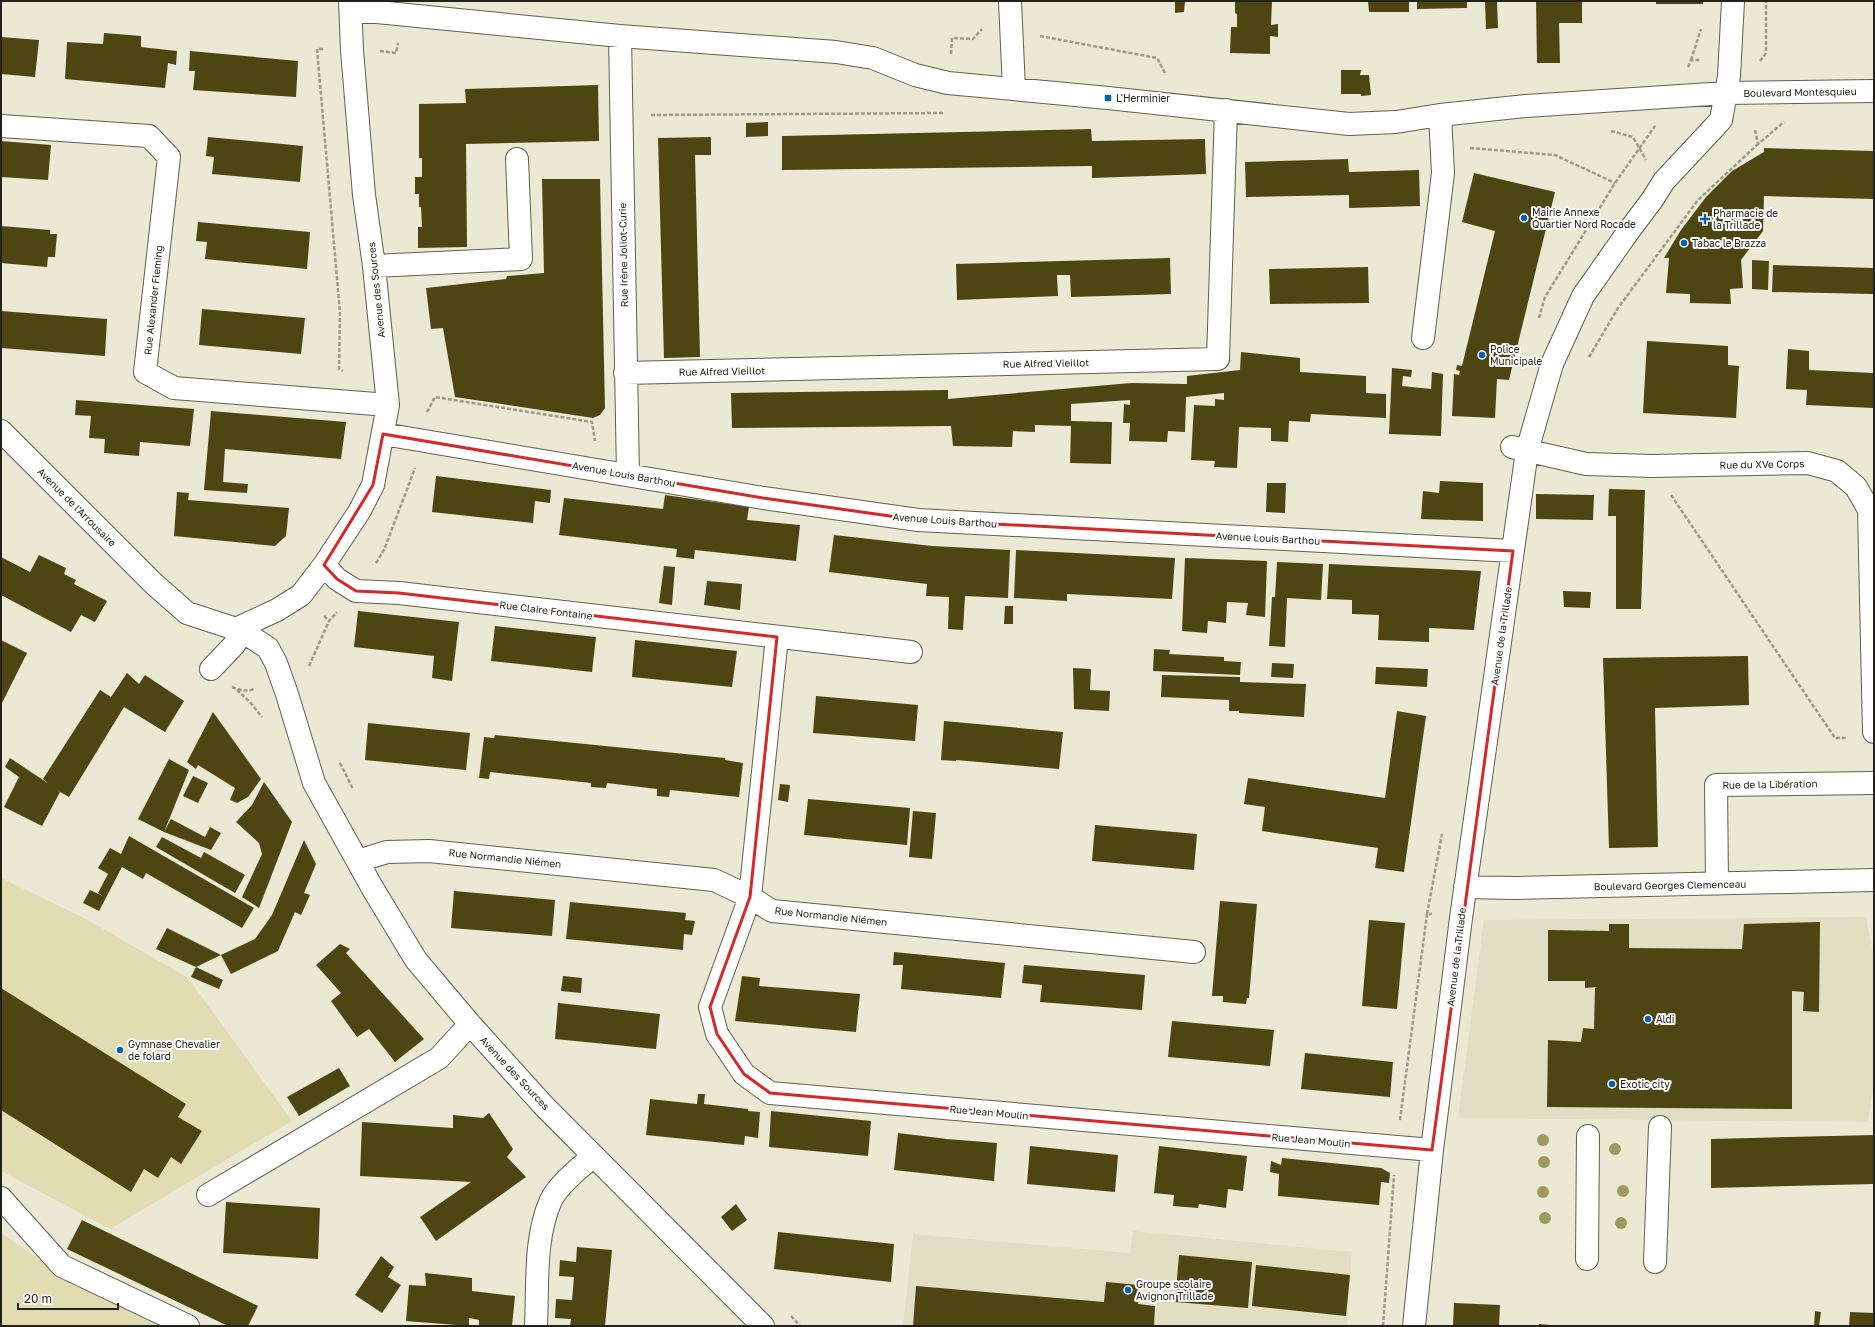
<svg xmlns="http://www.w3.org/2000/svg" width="1875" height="1327" viewBox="0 0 1875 1327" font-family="'Golos Text',sans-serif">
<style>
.built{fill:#e1dec3}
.green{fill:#e1dcb1}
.building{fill:#4d4612}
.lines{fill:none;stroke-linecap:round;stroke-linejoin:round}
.minor-casing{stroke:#615f4d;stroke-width:24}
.path{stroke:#9b9989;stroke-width:2.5;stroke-dasharray:4 2;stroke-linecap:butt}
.minor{stroke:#fff;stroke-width:22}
.tree{fill:#9f995f}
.marked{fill:none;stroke:#d62828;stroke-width:3;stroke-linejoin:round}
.poi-dot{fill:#0361ae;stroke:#fff;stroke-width:1.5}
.labels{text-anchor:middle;stroke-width:4;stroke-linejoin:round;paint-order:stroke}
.street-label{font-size:10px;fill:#222119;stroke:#fff}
.poi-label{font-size:10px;fill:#222119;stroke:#fff;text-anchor:start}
</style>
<rect width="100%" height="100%" fill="#ebe9d4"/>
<path class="built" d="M 1866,917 L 1874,959 L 1874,1084 L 1868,1122 L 1458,1118 L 1484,920 Z
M 1133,1231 L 1352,1252 L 1347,1326 L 903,1326 L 913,1234 L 1130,1253 Z"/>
<path class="green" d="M 1,878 L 88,920 L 188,978 L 292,1121 L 110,1229 L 1,1171 Z
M 1,1233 L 59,1273 L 168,1326 L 1,1326 Z"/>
<path class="building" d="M 1175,1 L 1185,1 L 1184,12 L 1175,13 Z
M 1235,1 L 1272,1 L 1271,25 L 1278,24 L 1278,37 L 1270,36 L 1270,54 L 1230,53 L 1231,27 L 1237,27 L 1237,14 L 1235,13 Z
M 1368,1 L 1409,1 L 1409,12 L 1369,12 Z
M 1417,1 L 1467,1 L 1467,8 L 1417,9 Z
M 1485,1 L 1497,1 L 1498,28 L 1486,29 Z
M 1536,1 L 1582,1 L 1582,23 L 1559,23 L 1560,63 L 1537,63 Z
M 1656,1 L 1703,1 L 1703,4 L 1656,4 Z
M 104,33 L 141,36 L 141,47 L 177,51 L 176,65 L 168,63 L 165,88 L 65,79 L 67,42 L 103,44 Z
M 1,37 L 39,40 L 35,77 L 1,74 Z
M 190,51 L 298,61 L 296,97 L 193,90 L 195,71 L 189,71 Z
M 1341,70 L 1361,70 L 1360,75 L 1369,75 L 1371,95 L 1361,96 L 1361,94 L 1341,94 Z
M 598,85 L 599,141 L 466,144 L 467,247 L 418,248 L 418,227 L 422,227 L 421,207 L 419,207 L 419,194 L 415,194 L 415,177 L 422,177 L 422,158 L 419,158 L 419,104 L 466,103 L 465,89 Z
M 768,122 L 768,136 L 746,137 L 746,123 Z
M 1091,129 L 1092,141 L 1205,139 L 1206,174 L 1092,178 L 1092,166 L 782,170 L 782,136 Z
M 208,137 L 303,146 L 300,182 L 212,174 L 214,157 L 206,156 Z
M 711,137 L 711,155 L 695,155 L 700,357 L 664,358 L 658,138 Z
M 1,141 L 51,145 L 48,180 L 1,177 Z
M 1764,148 L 1874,151 L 1874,199 L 1764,196 L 1763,231 L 1741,260 L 1743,288 L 1730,289 L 1731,304 L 1690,303 L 1690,294 L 1666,293 L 1669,258 L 1664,258 L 1681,230 L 1706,197 L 1732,171 L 1764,152 Z
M 1348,159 L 1349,172 L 1419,170 L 1420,206 L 1349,208 L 1349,195 L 1246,197 L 1245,162 Z
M 1474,173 L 1555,192 L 1509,380 L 1497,379 L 1495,418 L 1452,416 L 1454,374 L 1459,375 L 1460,371 L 1456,370 L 1457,365 L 1462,366 L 1495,231 L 1462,222 Z
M 542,179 L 600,179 L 605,408 L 600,415 L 593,418 L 455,397 L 443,328 L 431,329 L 426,288 L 506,279 L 507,276 L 544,273 Z
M 198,222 L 310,232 L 307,269 L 205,259 L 207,242 L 196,241 Z
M 1,226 L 50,230 L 50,234 L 57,234 L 55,257 L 48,257 L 47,267 L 1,263 Z
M 1170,258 L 1171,294 L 1071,297 L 1070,275 L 1057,275 L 1058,296 L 957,300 L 956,264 Z
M 1752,260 L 1769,261 L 1768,290 L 1752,289 Z
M 1773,265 L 1874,268 L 1874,294 L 1772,292 Z
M 1368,267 L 1369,303 L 1270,304 L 1269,269 Z
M 202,309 L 305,318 L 301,354 L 199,345 Z
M 1,311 L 107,319 L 105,356 L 1,348 Z
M 1647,341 L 1728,346 L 1728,365 L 1739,366 L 1736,418 L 1643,413 Z
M 1788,349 L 1809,351 L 1809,370 L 1874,373 L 1874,408 L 1806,405 L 1807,390 L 1786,389 Z
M 1241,352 L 1300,358 L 1300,372 L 1366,376 L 1366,393 L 1386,394 L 1386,418 L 1311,414 L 1310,422 L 1289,421 L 1288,442 L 1271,441 L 1271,428 L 1239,427 L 1237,468 L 1214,467 L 1215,461 L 1191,460 L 1194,405 L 1215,406 L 1215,399 L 1224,400 L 1224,393 L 1186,397 L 1185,432 L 1168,431 L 1167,442 L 1129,441 L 1130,423 L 1123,423 L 1124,404 L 1130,405 L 1130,400 L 1071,404 L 1071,421 L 1112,422 L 1111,464 L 1070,463 L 1071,426 L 1035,425 L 1035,432 L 1013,431 L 1012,447 L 953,446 L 951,426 L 732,428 L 731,393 L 948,390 L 948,399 L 1131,383 L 1187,384 L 1187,376 L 1240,370 Z
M 1392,368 L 1412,370 L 1411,377 L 1403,376 L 1402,386 L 1431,389 L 1432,372 L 1443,374 L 1441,436 L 1389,434 Z
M 76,400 L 194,409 L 190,446 L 140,442 L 139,456 L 104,453 L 105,439 L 89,438 L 91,416 L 75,415 Z
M 211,411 L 346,422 L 341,459 L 225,449 L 223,482 L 248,484 L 247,493 L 204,490 Z
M 436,476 L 551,490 L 550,503 L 535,501 L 533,523 L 432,512 Z
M 1440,481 L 1483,483 L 1483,521 L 1421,519 L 1423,491 L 1439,493 Z
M 1267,483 L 1286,483 L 1285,513 L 1266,512 Z
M 1609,489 L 1645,490 L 1641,609 L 1616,609 L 1616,516 L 1608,516 Z
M 177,492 L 189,493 L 188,500 L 289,508 L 286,536 L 275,546 L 174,536 Z
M 1536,494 L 1594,495 L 1593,520 L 1536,519 Z
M 665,495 L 749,507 L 747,520 L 800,525 L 796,561 L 695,550 L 694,559 L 676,557 L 677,549 L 559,535 L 564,498 L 663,509 Z
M 834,535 L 932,546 L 1010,550 L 1008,598 L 965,596 L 963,630 L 948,629 L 949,597 L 926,596 L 927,584 L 829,572 Z
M 1016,550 L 1175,558 L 1172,599 L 1067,594 L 1067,601 L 1014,598 Z
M 39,555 L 66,568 L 64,574 L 76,580 L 74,584 L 107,601 L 95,622 L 81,615 L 71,632 L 1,595 L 1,557 L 30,572 Z
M 1185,558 L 1267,561 L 1265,617 L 1246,615 L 1248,603 L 1227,602 L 1226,623 L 1208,621 L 1207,633 L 1182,631 Z
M 1277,562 L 1323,564 L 1321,600 L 1287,598 L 1285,647 L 1269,646 L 1272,597 L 1275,597 Z
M 1329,564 L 1481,571 L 1474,630 L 1429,628 L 1429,642 L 1378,640 L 1379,615 L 1352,614 L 1352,600 L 1327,599 Z
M 664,566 L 675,567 L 672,605 L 659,603 Z
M 707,581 L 742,584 L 740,610 L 704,605 Z
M 1563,591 L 1591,592 L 1590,608 L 1564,607 Z
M 1005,606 L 1013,606 L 1013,624 L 1004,624 Z
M 358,611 L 459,622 L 452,681 L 432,678 L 434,656 L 354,647 Z
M 495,626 L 596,637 L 592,672 L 491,661 Z
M 1,640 L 27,653 L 1,705 Z
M 635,640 L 737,651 L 732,687 L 632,677 Z
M 1154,649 L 1170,650 L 1169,654 L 1224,657 L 1224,661 L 1241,662 L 1240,675 L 1153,671 Z
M 1748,656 L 1749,705 L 1655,708 L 1658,847 L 1609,848 L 1603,658 Z
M 1272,663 L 1294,664 L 1293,678 L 1271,677 Z
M 1376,667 L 1428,669 L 1427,687 L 1375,684 Z
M 1073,668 L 1091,669 L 1090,690 L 1110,691 L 1109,711 L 1074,709 Z
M 127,673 L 139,684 L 145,675 L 184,701 L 165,732 L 124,707 L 69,797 L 55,789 L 60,792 L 42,826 L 4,807 L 19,777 L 5,767 L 10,758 L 49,784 L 43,779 L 100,690 L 111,697 Z
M 1162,675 L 1240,677 L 1240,682 L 1306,684 L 1304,717 L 1239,713 L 1239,711 L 1229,711 L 1229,700 L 1161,697 Z
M 816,696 L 918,705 L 915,741 L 813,733 Z
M 1397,711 L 1426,716 L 1404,872 L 1375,868 L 1378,848 L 1262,831 L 1265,807 L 1244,804 L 1248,778 L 1385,798 Z
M 213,712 L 261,779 L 248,797 L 237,803 L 230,800 L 235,788 L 198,765 L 196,769 L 187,762 Z
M 944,721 L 1063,732 L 1059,769 L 956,760 L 956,761 L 941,760 Z
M 368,723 L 470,733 L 466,770 L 365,760 Z
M 495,735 L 725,758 L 725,760 L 743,763 L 739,797 L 670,790 L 669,797 L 657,796 L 657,789 L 607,783 L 606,788 L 591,787 L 591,783 L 490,772 L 489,779 L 479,778 L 484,737 L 494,738 Z
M 169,759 L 189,770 L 164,832 L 171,819 L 205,837 L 210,827 L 221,833 L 211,850 L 164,832 L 138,819 Z
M 193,776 L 208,783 L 198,803 L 183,796 Z
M 264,782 L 292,822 L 259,908 L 242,897 L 262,854 L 259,843 L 236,822 L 252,805 Z
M 780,784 L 790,785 L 788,802 L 778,800 Z
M 808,799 L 910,808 L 907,845 L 804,835 Z
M 913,811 L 936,813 L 932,859 L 909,857 Z
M 1095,825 L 1197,834 L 1194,870 L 1092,861 Z
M 129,836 L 254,908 L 242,928 L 146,873 L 143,879 L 122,867 L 99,911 L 83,903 L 90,890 L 103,896 L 98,893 L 108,874 L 98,868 L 110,848 L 121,854 Z
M 162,837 L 201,858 L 204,852 L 245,875 L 235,893 L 156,847 Z
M 304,840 L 316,864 L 304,893 L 310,895 L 301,915 L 295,912 L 278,951 L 231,974 L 221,955 L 255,939 L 272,915 Z
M 454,891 L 555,900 L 552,936 L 451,928 Z
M 1220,901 L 1257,904 L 1249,998 L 1247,998 L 1246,1004 L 1223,1002 L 1223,996 L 1212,996 Z
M 570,902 L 686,913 L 685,920 L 695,921 L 692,935 L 684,934 L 683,950 L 566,939 Z
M 1369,920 L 1405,923 L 1397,1009 L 1362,1006 Z
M 1820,922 L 1819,1012 L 1803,1011 L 1804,992 L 1792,991 L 1792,1109 L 1547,1107 L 1548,1040 L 1581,1042 L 1583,1028 L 1594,1029 L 1595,988 L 1597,987 L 1585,988 L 1585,981 L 1548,981 L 1548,930 L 1609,931 L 1609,924 L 1629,924 L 1629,948 L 1742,949 L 1744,924 Z
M 167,928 L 221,955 L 196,967 L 156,949 Z
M 340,944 L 350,949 L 346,953 L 424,1039 L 395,1062 L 369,1029 L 357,1037 L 331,1001 L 341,993 L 316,965 Z
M 894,952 L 1005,963 L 1001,998 L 901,989 L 903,965 L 893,965 Z
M 1024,965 L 1145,975 L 1142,1010 L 1040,1002 L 1042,985 L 1022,983 Z
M 196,967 L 223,980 L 219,989 L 191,977 Z
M 563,976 L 582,978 L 581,993 L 561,991 Z
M 742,976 L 760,978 L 759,986 L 860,994 L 856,1032 L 735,1021 Z
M 1,988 L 186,1104 L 178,1117 L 202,1131 L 181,1164 L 171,1157 L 158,1178 L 144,1169 L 131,1192 L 1,1110 Z
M 558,1003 L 660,1014 L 656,1049 L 555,1039 Z
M 1172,1021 L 1274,1030 L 1270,1066 L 1168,1057 Z
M 1305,1053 L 1393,1062 L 1390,1097 L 1301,1089 Z
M 339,1068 L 350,1086 L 299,1116 L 287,1097 Z
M 698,1094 L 705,1094 L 704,1104 L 748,1109 L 748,1111 L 760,1112 L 758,1138 L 745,1136 L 744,1145 L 646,1135 L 650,1099 L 697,1104 Z
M 771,1111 L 871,1121 L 868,1156 L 769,1147 Z
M 489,1113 L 513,1149 L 507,1157 L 526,1177 L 436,1241 L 420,1217 L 471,1182 L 360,1176 L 362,1122 L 453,1128 L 453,1115 L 483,1118 Z
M 898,1133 L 947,1139 L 997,1143 L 994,1181 L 894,1170 Z
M 1874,1135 L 1874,1184 L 1711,1188 L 1711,1139 Z
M 1030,1146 L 1118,1155 L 1115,1192 L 1027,1184 Z
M 1159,1146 L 1247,1156 L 1243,1191 L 1228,1189 L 1226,1208 L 1199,1204 L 1198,1208 L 1173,1206 L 1174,1195 L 1154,1193 Z
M 1282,1158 L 1381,1168 L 1390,1173 L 1389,1183 L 1381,1182 L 1379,1205 L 1278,1196 L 1279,1174 L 1270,1172 L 1271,1161 L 1281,1165 Z
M 226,1202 L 320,1208 L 318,1259 L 223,1253 Z
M 736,1204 L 747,1220 L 732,1231 L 721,1217 Z
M 82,1220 L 258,1306 L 248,1326 L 228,1326 L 67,1249 Z
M 778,1232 L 894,1244 L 891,1282 L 774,1269 Z
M 577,1247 L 612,1250 L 605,1326 L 570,1326 L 571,1319 L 555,1318 L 556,1299 L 572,1300 L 574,1277 L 559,1276 L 560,1260 L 576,1262 Z
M 1179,1255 L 1252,1262 L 1248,1308 L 1175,1302 Z
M 381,1256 L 394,1267 L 388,1277 L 401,1285 L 382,1313 L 355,1295 Z
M 1256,1265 L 1350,1275 L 1346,1316 L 1252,1306 Z
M 425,1273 L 472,1278 L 472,1291 L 515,1296 L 512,1326 L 479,1326 L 479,1320 L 469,1318 L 469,1326 L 406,1321 L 409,1285 L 426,1286 Z
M 1106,1282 L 1139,1285 L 1138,1304 L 1155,1306 L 1154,1326 L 913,1326 L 916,1286 L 1104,1302 Z
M 1454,1303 L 1500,1305 L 1499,1326 L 1453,1326 Z
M 1815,1311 L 1821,1312 L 1819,1326 L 1814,1326 Z
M 1850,1312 L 1874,1313 L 1874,1326 L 1849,1326 Z
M 1539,1324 L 1550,1325 L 1549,1326 L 1539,1326 Z"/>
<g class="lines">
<g class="minor-casing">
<path id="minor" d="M 1010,1 L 1014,89
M 351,12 L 377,12 L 620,36 L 836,52 L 873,58 L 915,75 L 948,83 L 1108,98 L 1349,124 L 1396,122 L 1440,115 L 1526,106 L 1726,93 L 1874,91
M 620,36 L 628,475
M 1,126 L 149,136 L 169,157 L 145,372 L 174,388 L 388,405
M 374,266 L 521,259 L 517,159
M 1423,338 L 1443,173 L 1440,115
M 625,373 L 1218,359 L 1226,110
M 1,431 L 153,583 L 187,613 L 242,631 L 268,648 L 276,663 L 287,694 L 314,783 L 373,889 L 416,960 L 470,1024 L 544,1106 L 763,1326
M 383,434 L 763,498 L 918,520 L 1513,551
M 1512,447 L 1586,464 L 1652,466 L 1808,463 L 1837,471 L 1856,487 L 1869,510 L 1874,732
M 324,565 L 337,579 L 356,591 L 399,593 L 911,652
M 236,629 L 277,610 L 301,595 L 324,565 L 359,512 L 373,485 L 388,405 L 374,266 L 364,195 L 352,50 L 350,1
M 777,637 L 750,897 L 710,1007 L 717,1034 L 744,1074 L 770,1093 L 1432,1150
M 211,669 L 234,645 L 242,631
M 358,861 L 387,852 L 429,851 L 714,880 L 750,897 L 772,911 L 1194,952
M 1717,884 L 1716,785 L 1874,783
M 1465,887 L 1514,888 L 1874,880
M 208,1195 L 439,1058 L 470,1024
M 1,1198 L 62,1266 L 188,1326
M 1587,1259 L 1588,1136
M 1655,1262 L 1660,1127
M 536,1326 C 538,1284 534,1238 551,1200 C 559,1184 580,1167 594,1156
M 1414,1326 L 1432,1150 L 1461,918 L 1527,451 L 1552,364 L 1583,296 L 1628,232 L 1652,200 L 1664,181 L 1721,120 L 1729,76 L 1733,1"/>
</g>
<path class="path" d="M 1040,36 L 1157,58 L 1166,75
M 323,49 L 317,49 L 340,313 L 339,369 L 343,371
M 380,51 L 396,53 L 398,43
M 951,54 L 952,38 L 973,39 L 982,29
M 1691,60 L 1701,29
M 1760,61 L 1766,53 L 1766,1
M 1688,67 L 1691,60 L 1701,60
M 651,115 L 945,113
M 1755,130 L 1758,144 L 1784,122
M 1611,131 L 1633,137 L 1646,160
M 1470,148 L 1555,155 L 1615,183
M 1539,318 L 1545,297 L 1615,183 L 1655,126
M 1589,357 L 1618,308 L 1698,200 L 1758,144
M 427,412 L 435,397 L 592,422 L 595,441
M 1671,495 L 1835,738 L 1847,738
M 376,563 L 384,550 L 415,468
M 324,616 L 329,621 L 337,612
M 309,666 L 329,621
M 232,687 C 239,690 248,692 254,689
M 237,690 L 250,702 L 262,717
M 340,763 L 353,789
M 1427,914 L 1442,834
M 1400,1120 L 1427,914 L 1432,914
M 791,1316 L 800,1326
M 1383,1326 L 1394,1175"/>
<use href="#minor" class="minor"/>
</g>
<g class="tree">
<circle cx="1543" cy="1140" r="6"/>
<circle cx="1615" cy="1149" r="6"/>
<circle cx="1544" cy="1162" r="6"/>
<circle cx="1623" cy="1191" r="6"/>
<circle cx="1543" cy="1192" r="6"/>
<circle cx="1545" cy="1218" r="6"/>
<circle cx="1621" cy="1223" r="6"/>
</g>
<path class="marked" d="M 383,434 L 763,498 L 918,520 L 1513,551 L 1432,1150 L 770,1093 L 744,1074 L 717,1034 L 710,1007 L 750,897 L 777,637 L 399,593 L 356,591 L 337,579 L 324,565 L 373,485 Z"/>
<g class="poi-dot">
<rect x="1104" y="94" width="8" height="8" rx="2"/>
<circle cx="1524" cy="218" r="4"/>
<path d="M1703 213h4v4h4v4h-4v4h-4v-4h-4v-4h4z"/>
<circle cx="1684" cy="243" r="4"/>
<circle cx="1482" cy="355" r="4"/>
<circle cx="1648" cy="1019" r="4"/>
<circle cx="120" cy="1050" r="4"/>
<circle cx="1612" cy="1084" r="4"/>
<circle cx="1128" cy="1290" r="4"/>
</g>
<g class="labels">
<g class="street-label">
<text transform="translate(1800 92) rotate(-1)" y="4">Boulevard Montesquieu</text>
<text transform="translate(623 255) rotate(-91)" y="4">Rue Irène Joliot-Curie</text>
<text transform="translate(376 290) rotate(-96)" y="4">Avenue des Sources</text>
<text transform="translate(153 300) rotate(-84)" y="4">Rue Alexander Fleming</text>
<text transform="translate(1046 363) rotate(-1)" y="4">Rue Alfred Vieillot</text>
<text transform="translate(722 371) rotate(-1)" y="4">Rue Alfred Vieillot</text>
<text transform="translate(1762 464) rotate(-1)" y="4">Rue du XVe Corps</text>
<text transform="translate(624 474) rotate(10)" y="4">Avenue Louis Barthou</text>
<text transform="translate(77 507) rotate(45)" y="4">Avenue de l'Arrousaire</text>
<text transform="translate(945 520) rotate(4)" y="4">Avenue Louis Barthou</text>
<text transform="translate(1268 538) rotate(3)" y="4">Avenue Louis Barthou</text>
<text transform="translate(546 610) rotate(7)" y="4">Rue Claire Fontaine</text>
<text transform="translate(1501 636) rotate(-82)" y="4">Avenue de la Trillade</text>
<text transform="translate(1770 784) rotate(-1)" y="4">Rue de la Libération</text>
<text transform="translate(505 858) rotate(6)" y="4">Rue Normandie Niémen</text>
<text transform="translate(1670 885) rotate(-1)" y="4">Boulevard Georges Clemenceau</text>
<text transform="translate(831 916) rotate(6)" y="4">Rue Normandie Niémen</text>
<text transform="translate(1456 957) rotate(-83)" y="4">Avenue de la Trillade</text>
<text transform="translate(515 1073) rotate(47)" y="4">Avenue des Sources</text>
<text transform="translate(989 1112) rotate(5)" y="4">Rue Jean Moulin</text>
<text transform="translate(1311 1140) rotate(5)" y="4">Rue Jean Moulin</text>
</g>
<g class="poi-label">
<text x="1116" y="102">L'Herminier</text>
<text x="1532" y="216">Mairie Annexe<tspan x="1532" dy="12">Quartier Nord Rocade</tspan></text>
<text x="1713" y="217">Pharmacie de<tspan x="1713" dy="12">la Trillade</tspan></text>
<text x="1692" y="247">Tabac le Brazza</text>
<text x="1490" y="353">Police<tspan x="1490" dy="12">Municipale</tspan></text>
<text x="1656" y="1023">Aldi</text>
<text x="128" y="1048">Gymnase Chevalier<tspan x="128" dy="12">de folard</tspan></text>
<text x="1620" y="1088">Exotic city</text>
<text x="1136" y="1288">Groupe scolaire<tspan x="1136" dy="12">Avignon Trillade</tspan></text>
</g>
</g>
<rect width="1875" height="1327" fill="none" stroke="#222119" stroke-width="4"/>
<path d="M18 1303v6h100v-6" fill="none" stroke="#222119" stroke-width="2"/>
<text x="24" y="1303" font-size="12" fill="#222119" stroke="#ffffff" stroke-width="3" paint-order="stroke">20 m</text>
</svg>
